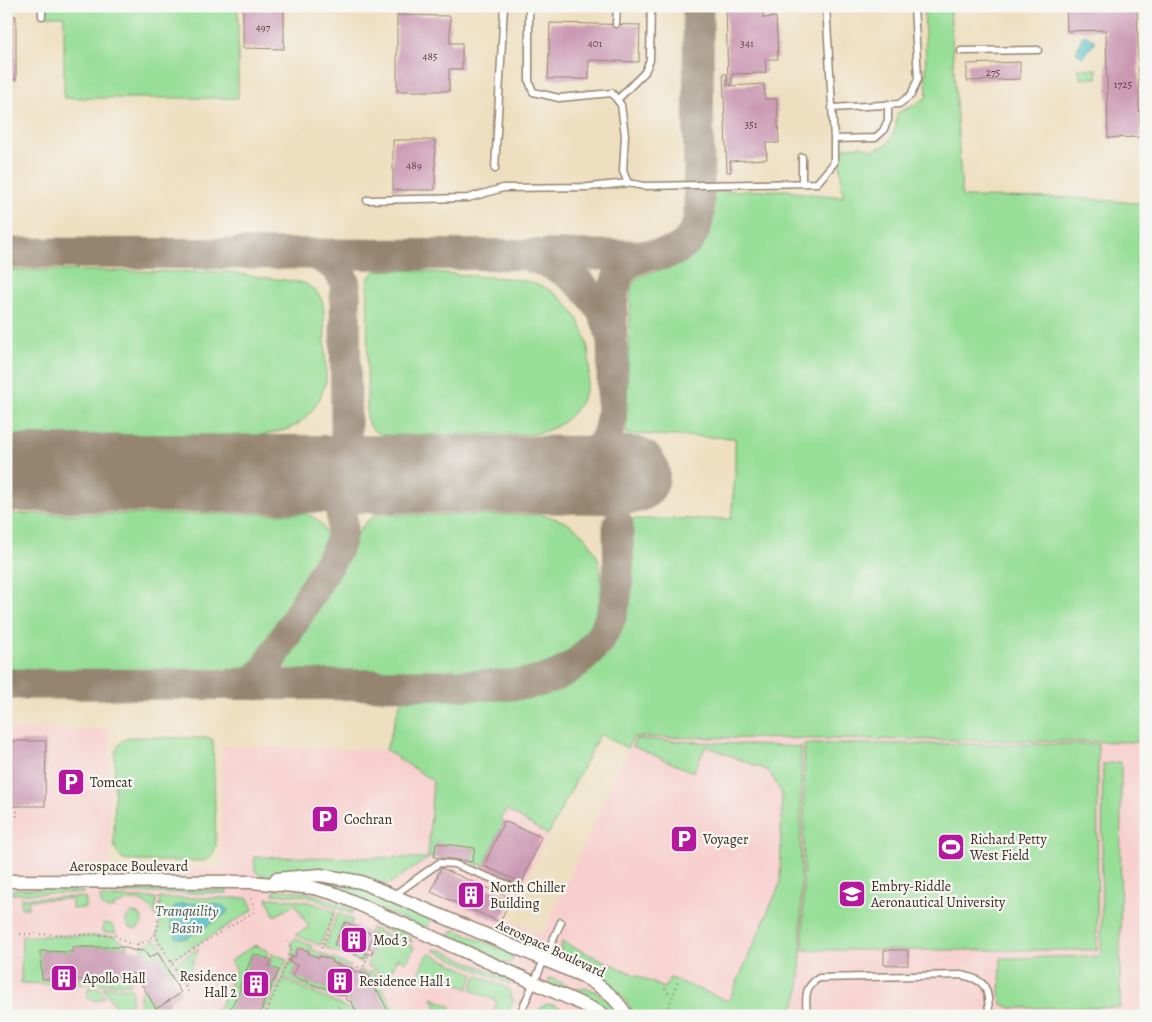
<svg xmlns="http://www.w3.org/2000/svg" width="1152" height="1022" viewBox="0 0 1152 1022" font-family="Alegreya,serif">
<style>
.built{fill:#f7d0ce}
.green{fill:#97de97;stroke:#69845a}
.water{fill:#51c0c6;stroke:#467572}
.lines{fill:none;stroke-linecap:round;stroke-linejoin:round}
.taxiway{stroke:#94846f;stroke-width:31}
.runway{stroke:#94846f;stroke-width:78}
.building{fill:#ca98b2}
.service-casing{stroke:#94846f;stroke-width:9}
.minor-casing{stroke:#94846f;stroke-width:15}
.path{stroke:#94846f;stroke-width:2;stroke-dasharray:1 4;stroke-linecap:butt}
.service{stroke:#fff;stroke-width:6}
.minor{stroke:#fff;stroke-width:12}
.labels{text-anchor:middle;stroke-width:4.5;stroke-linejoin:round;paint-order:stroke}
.number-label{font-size:11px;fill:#5f4643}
.poi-label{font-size:14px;fill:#3b2a1e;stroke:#f6f6f2;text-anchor:start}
.street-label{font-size:14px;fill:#3b2a1e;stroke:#f6f6f2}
.water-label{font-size:15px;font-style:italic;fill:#425750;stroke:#f6f6f2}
</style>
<rect width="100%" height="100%" fill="#f6f6f2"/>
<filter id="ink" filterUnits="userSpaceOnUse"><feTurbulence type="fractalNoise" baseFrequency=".02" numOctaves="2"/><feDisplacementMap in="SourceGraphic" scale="10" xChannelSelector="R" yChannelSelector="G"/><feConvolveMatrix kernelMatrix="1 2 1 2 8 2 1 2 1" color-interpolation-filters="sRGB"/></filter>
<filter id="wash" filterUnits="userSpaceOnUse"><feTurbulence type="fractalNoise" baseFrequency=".0096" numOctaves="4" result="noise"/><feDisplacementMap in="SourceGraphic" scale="20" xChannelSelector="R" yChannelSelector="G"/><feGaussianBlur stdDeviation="1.12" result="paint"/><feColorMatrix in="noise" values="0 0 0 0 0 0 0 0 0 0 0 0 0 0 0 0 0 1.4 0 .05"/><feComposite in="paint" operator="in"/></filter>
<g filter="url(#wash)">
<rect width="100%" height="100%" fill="#eedfc0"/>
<path class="built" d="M 6,729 L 110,729 L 110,868 L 221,868 L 222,746 L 386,750 L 497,822 L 507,810 L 548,835 L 507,919 L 543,934 L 633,737 L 1142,742 L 1143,1016 L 6,1016 Z"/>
<path class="green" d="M 46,6 L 238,6 L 238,98 L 64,98 L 64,16 L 46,16 Z
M 924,6 L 950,6 L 962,197 L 1077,198 L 1146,204 L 1146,742 L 633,737 L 627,748 L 600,734 L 548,835 L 507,810 L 500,819 L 504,821 L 484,866 L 472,862 L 434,857 L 429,858 L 387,885 L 356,874 L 316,870 L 268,876 L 260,875 L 255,871 L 254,857 L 428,858 L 433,781 L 386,750 L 402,697 L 432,700 L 508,700 L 563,688 L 598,662 L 619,628 L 632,588 L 629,519 L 731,519 L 735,475 L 735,438 L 626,434 L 631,288 C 638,273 649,273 663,270 C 706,261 711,229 711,191 L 791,190 L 792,192 L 843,197 L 839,154 L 844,148 L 847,147 L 863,146 L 873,150 L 888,144 L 895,129 L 897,113 L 911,107 L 927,97 Z
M 1079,69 L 1097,69 L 1097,78 L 1080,79 Z
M 6,270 L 227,272 L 304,283 L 317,292 L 322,300 L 324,311 L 326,381 L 320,398 L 310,413 L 297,425 L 285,430 L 262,435 L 6,435 Z
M 375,271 C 408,268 442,273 474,276 C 498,278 524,277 546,288 C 604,318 608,423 533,434 L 387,435 C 375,434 370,429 367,418 L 368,282 L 369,277 Z
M 6,514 L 307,514 C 322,519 329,534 326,548 L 258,662 L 250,670 L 237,674 L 6,673 Z
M 375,515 L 541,515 C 556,517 570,523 581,533 C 622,572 597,642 549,662 C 536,668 522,668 508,670 C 461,675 414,674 368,674 C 343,674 316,677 292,673 L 285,666 L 286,657 L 361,528 L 366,522 Z
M 130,737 L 209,738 L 213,740 L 216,845 C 214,853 212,857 204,861 L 134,861 L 123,860 L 117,853 L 114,845 L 115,753 C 119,744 121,740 130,737 Z
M 635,739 L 801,747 L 801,953 L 799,993 L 796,1002 L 793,1007 L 772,1012 L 742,1016 L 635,1016 C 620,986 596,976 567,963 C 560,956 560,951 562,942 L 664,988 L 670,978 L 729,1001 L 780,884 L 782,794 L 769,771 L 706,746 L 693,772 L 632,746 Z
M 804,744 L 1098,744 L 1097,950 L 803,950 Z
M 1121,762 L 1120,1007 L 1010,1008 L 1002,1004 L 1000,997 L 1001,958 L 1101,956 L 1103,764 Z
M 322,883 C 352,879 401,906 429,918 L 430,919 L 429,926 L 424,928 L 322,885 Z
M 13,889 L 79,889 L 84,893 L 9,894 Z
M 109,889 L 227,890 L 227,893 L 102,893 Z
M 275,890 L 299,891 L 316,895 L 352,910 L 352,914 L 306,896 L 273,894 Z
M 81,897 L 86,899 L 85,908 L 72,909 L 72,899 L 28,900 L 28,908 L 21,908 L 21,898 Z
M 100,897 L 156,898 L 156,917 C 149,901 133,895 119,905 L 117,904 L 114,905 L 115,908 C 106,911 100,907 100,897 Z
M 160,898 L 248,898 L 253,910 L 172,960 L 157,934 L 160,924 Z
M 267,898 C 295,899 309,900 335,912 L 320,945 L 295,935 L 309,927 L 295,904 L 277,915 L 274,915 Z
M 338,913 L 353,920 L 351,925 L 344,922 L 335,945 L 364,958 L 362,963 L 324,947 Z
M126 921a8 8 0 1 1 16 0a8 8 0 1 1-16 0Z
M 374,921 C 386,924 407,931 413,942 L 373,924 Z
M 103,923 L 111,924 L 116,933 L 103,932 Z
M 371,928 L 414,947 L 407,962 L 397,958 L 389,977 L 385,979 L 383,975 L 367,965 L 373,950 L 368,948 L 374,935 L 369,933 Z
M 456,930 L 512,954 L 513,960 L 508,964 L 450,939 L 451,931 Z
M 22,936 L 114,936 L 128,945 L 128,949 L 127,947 L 73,947 L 73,952 L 41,951 L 42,979 L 57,980 L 58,984 L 21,983 Z
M 155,939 L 158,942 L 176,973 L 171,975 L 158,953 L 149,958 L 141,947 Z
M 296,939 L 312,946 L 311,949 L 350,966 L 349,968 L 331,962 L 331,960 L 321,956 L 319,958 L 308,953 L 309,951 L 298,949 L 295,957 L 292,956 L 293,947 L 291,942 Z
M 255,945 L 268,951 L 266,957 L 264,958 L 252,954 L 246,970 L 247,971 L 245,976 L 244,976 L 239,987 L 241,988 L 230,1009 L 232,1010 L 230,1015 L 206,1016 L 220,1007 L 236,969 L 230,961 Z
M 199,948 L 185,982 L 174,963 Z
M 433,950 L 442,950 L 505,978 L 510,982 L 511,985 Z
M 272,953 L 287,959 L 263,1016 L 260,1016 L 265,998 L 267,998 L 272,987 L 270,985 L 272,982 L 274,982 L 279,970 L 269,966 Z
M 429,953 L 474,974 L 468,989 L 434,973 L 430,981 C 414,974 421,965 429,953 Z
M 289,962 L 297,965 L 292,976 L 308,980 L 308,982 L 320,987 L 321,986 L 341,996 L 342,995 L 346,996 L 346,998 L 350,1002 L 351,1001 L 359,1016 L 266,1016 L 282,979 L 347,1008 L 353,1012 L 350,1004 L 346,999 L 335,999 L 283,977 Z
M 359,969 L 369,974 L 371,971 L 380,978 L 377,980 L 399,1016 L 393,1016 L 390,1012 L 389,1013 L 378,992 L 376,992 L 374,989 L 376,987 L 369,976 L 358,971 Z
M 127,974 L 131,974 L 131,984 L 61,984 L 61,980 L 86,980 L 87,976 L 127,977 Z
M 477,975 L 509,989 L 511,998 L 514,999 L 509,1011 L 501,1013 L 494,1010 L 497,1001 L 471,990 Z
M 551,978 C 560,981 569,988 578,989 C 582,990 585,987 590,989 C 601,993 613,1006 620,1016 L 614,1016 L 605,1009 L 549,984 L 549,979 Z
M 103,987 L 132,988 L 131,1016 L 121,1016 Z
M 88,988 L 99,988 L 105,997 L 97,1001 L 88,998 Z
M 145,989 L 156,1009 L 167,1002 L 167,1000 L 169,1003 L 157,1010 L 149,1008 L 136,1015 L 136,1011 L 140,1010 L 140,992 Z
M 432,998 L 451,1006 L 448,1016 L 441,1016 Z
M 548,1004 L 554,1005 L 578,1016 L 532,1016 L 533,1013 L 536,1014 L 541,1007 Z"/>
<path class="water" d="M 1085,35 L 1094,40 L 1094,43 L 1083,57 L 1076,53 L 1082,36 Z
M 180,904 C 194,904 216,900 228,909 L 226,914 L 187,938 L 177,938 C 170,928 169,919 174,907 Z"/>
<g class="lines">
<path class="taxiway" d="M 6,253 L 620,255 C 656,255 691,261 699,215 L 698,6
M 533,258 C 572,268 607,302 612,343 C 613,357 612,371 612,385 C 612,416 614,439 587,461 C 577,468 568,473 556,474
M 612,333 C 613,298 607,262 652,255
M 298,474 C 323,474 343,461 346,435 L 345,284 C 340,268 328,259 311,254
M 6,684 L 512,685 C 563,685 607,649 616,598 C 620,575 618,549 618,525
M 237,684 C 251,683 259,678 267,667 L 336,551 C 346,530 345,499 324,485 C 317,479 307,477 298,474"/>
<path class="runway" d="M 6,473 L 631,475"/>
</g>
<g id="blocks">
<path class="building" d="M 243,6 L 284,7 L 284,49 L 243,48 Z
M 726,6 L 763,6 L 763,18 L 776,17 L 778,59 L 765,59 L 766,73 L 732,74 L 732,84 L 728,84 Z
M 1066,6 L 1137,6 L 1140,137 L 1108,138 L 1106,30 L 1067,31 Z
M 397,15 L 450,16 L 450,43 L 462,43 L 462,69 L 449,69 L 449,91 L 397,91 Z
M 6,16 L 16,16 L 16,80 L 6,80 Z
M 550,23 L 640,25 L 639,62 L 589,60 L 589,79 L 548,79 Z
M 1020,62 L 1020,79 L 967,81 L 967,64 Z
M 723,74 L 727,74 L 727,86 L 764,84 L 765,99 L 777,99 L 779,143 L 766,143 L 767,159 L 730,161 L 731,172 L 727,172 Z
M 393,140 L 435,140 L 435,190 L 393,190 Z
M 6,741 L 46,741 L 45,806 L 6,806 Z
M 504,821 L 541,837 L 522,883 L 484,866 Z
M 436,843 L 475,848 L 472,862 L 434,857 Z
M 441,868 L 511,898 L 500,922 L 431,892 Z
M 345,922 L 374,935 L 368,948 L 373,950 L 371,955 L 366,953 L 364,958 L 334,945 Z
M 73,947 L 127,947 L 127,949 L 131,949 L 131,950 L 145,951 L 149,958 L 158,953 L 181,993 L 156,1009 L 136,974 L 127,974 L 127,977 L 87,976 L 87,980 L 42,979 L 40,951 L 73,952 Z
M 298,948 L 309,951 L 308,953 L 319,958 L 320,956 L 332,960 L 331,962 L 341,966 L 341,965 L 353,969 L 353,971 L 357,973 L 357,971 L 369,976 L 376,988 L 374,989 L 376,992 L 378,991 L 389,1013 L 390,1012 L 393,1016 L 359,1016 L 351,1001 L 350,1002 L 345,998 L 346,996 L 342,995 L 342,996 L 321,986 L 320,987 L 307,982 L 308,980 L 305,979 L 304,981 L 292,976 L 297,965 L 289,962 L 292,956 L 295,957 Z
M 884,950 L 908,950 L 908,965 L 884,965 Z
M 253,954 L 272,960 L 269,966 L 279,970 L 274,982 L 272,982 L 270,985 L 272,986 L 267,999 L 265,998 L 260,1016 L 230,1016 L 232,1010 L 230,1009 L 241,988 L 239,987 L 244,975 L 245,976 L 247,971 L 246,971 Z"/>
</g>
</g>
<g filter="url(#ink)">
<use href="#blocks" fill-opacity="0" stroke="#94846f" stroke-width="1"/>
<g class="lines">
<g class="service-casing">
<path id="service" d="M 529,6 L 529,81 L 533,92 L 559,98 L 612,93 L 621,105 L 625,135 L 623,171 L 628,183 L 644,186 L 817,183 L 834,163 L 834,139 L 826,6
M 42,16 L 42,6
M 616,24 L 617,6
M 961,51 L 1038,50
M 617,100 L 645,72 L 650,60 L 651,6
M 832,108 L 899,104 L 911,95 L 918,79 L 914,6
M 834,139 L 875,138 L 883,131 L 888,120 L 888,104
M 802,157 L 802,183
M 495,169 L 504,6
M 367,200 L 468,198 L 503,188 L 589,187 L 628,183
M 394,895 L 439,863 L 454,864 L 511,886
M 519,1016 L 561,922
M 807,1016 C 806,999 803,987 819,978 L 961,975 C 989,980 988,990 989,1016"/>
</g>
<g class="minor-casing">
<path id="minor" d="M 276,879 L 320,875 L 361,882 L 583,976 C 603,988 614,995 627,1016
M 6,881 L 251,882 L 314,888 L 336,894 L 593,1009 L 605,1016"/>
</g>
<path class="path" d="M 6,816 L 17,816 L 17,806
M 158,895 L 158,927 L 155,934 L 189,993
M 20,934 L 115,935 C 129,947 142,947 155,934
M 321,948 L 337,911
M 137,950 L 137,944
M 172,962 L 255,911 L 252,900 L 248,896
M 364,966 L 369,954
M 351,968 L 354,962
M 356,972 L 359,964
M 665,988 L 671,996
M 169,1000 L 171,1003
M 265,1016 L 290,955 L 291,950 L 288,941
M 335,1016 L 334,1012 L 340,1005
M 665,1016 L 678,981"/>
<use href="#service" class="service"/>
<use href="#minor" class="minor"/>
</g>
</g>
<defs>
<g id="parking-square" transform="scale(1.4375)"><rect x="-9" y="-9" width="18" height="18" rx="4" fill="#b5179e" stroke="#f6f6f2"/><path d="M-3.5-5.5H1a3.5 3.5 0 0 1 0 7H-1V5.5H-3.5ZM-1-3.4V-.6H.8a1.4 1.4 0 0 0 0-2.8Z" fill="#fff"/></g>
<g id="stadium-square" transform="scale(1.4375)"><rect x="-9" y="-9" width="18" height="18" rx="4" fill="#b5179e" stroke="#f6f6f2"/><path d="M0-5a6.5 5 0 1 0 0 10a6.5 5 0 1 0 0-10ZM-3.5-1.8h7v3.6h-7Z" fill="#fff"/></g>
<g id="university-square" transform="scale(1.4375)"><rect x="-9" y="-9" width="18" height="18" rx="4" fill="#b5179e" stroke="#f6f6f2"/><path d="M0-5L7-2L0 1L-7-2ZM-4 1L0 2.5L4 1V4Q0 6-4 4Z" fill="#fff"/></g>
<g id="building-square" transform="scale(1.4375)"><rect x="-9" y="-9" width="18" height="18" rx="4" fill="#b5179e" stroke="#f6f6f2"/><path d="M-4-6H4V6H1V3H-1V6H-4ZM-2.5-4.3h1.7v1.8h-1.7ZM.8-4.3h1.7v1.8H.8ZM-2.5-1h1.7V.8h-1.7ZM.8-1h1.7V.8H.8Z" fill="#fff"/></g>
</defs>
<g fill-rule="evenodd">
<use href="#parking-square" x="71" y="782"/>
<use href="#parking-square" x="325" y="819"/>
<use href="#parking-square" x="684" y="839"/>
<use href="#stadium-square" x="951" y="847"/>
<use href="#university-square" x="852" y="894"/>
<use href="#building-square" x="471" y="895"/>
<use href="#building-square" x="354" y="940"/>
<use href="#building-square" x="64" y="978"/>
<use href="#building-square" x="340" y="981"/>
<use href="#building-square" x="256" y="984"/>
</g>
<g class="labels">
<g class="number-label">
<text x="263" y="31">497</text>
<text x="595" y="47">401</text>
<text x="747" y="47">341</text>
<text x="430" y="60">485</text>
<text x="993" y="76">275</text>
<text x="1123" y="88">1725</text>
<text x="751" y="128">351</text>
<text x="414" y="169">489</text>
</g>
<g class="poi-label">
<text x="90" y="787">Tomcat</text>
<text x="344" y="824">Cochran</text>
<text x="703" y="844">Voyager</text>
<text x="970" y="844">Richard Petty<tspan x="970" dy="16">West Field</tspan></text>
<text x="871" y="891">Embry-Riddle<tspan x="871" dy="16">Aeronautical University</tspan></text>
<text x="490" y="892">North Chiller<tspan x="490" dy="16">Building</tspan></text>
<text x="373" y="945">Mod 3</text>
<text x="237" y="981" text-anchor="end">Residence<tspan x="237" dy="16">Hall 2</tspan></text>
<text x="83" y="983">Apollo Hall</text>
<text x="359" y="986">Residence Hall 1</text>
</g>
<g class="street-label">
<text x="129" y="871">Aerospace Boulevard</text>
<text transform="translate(551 948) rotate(25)" y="5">Aerospace Boulevard</text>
</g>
<g class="water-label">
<text x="187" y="916">Tranquility<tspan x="187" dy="17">Basin</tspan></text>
</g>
</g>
<rect width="1152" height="1022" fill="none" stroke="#f6f6f2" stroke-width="25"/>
</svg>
